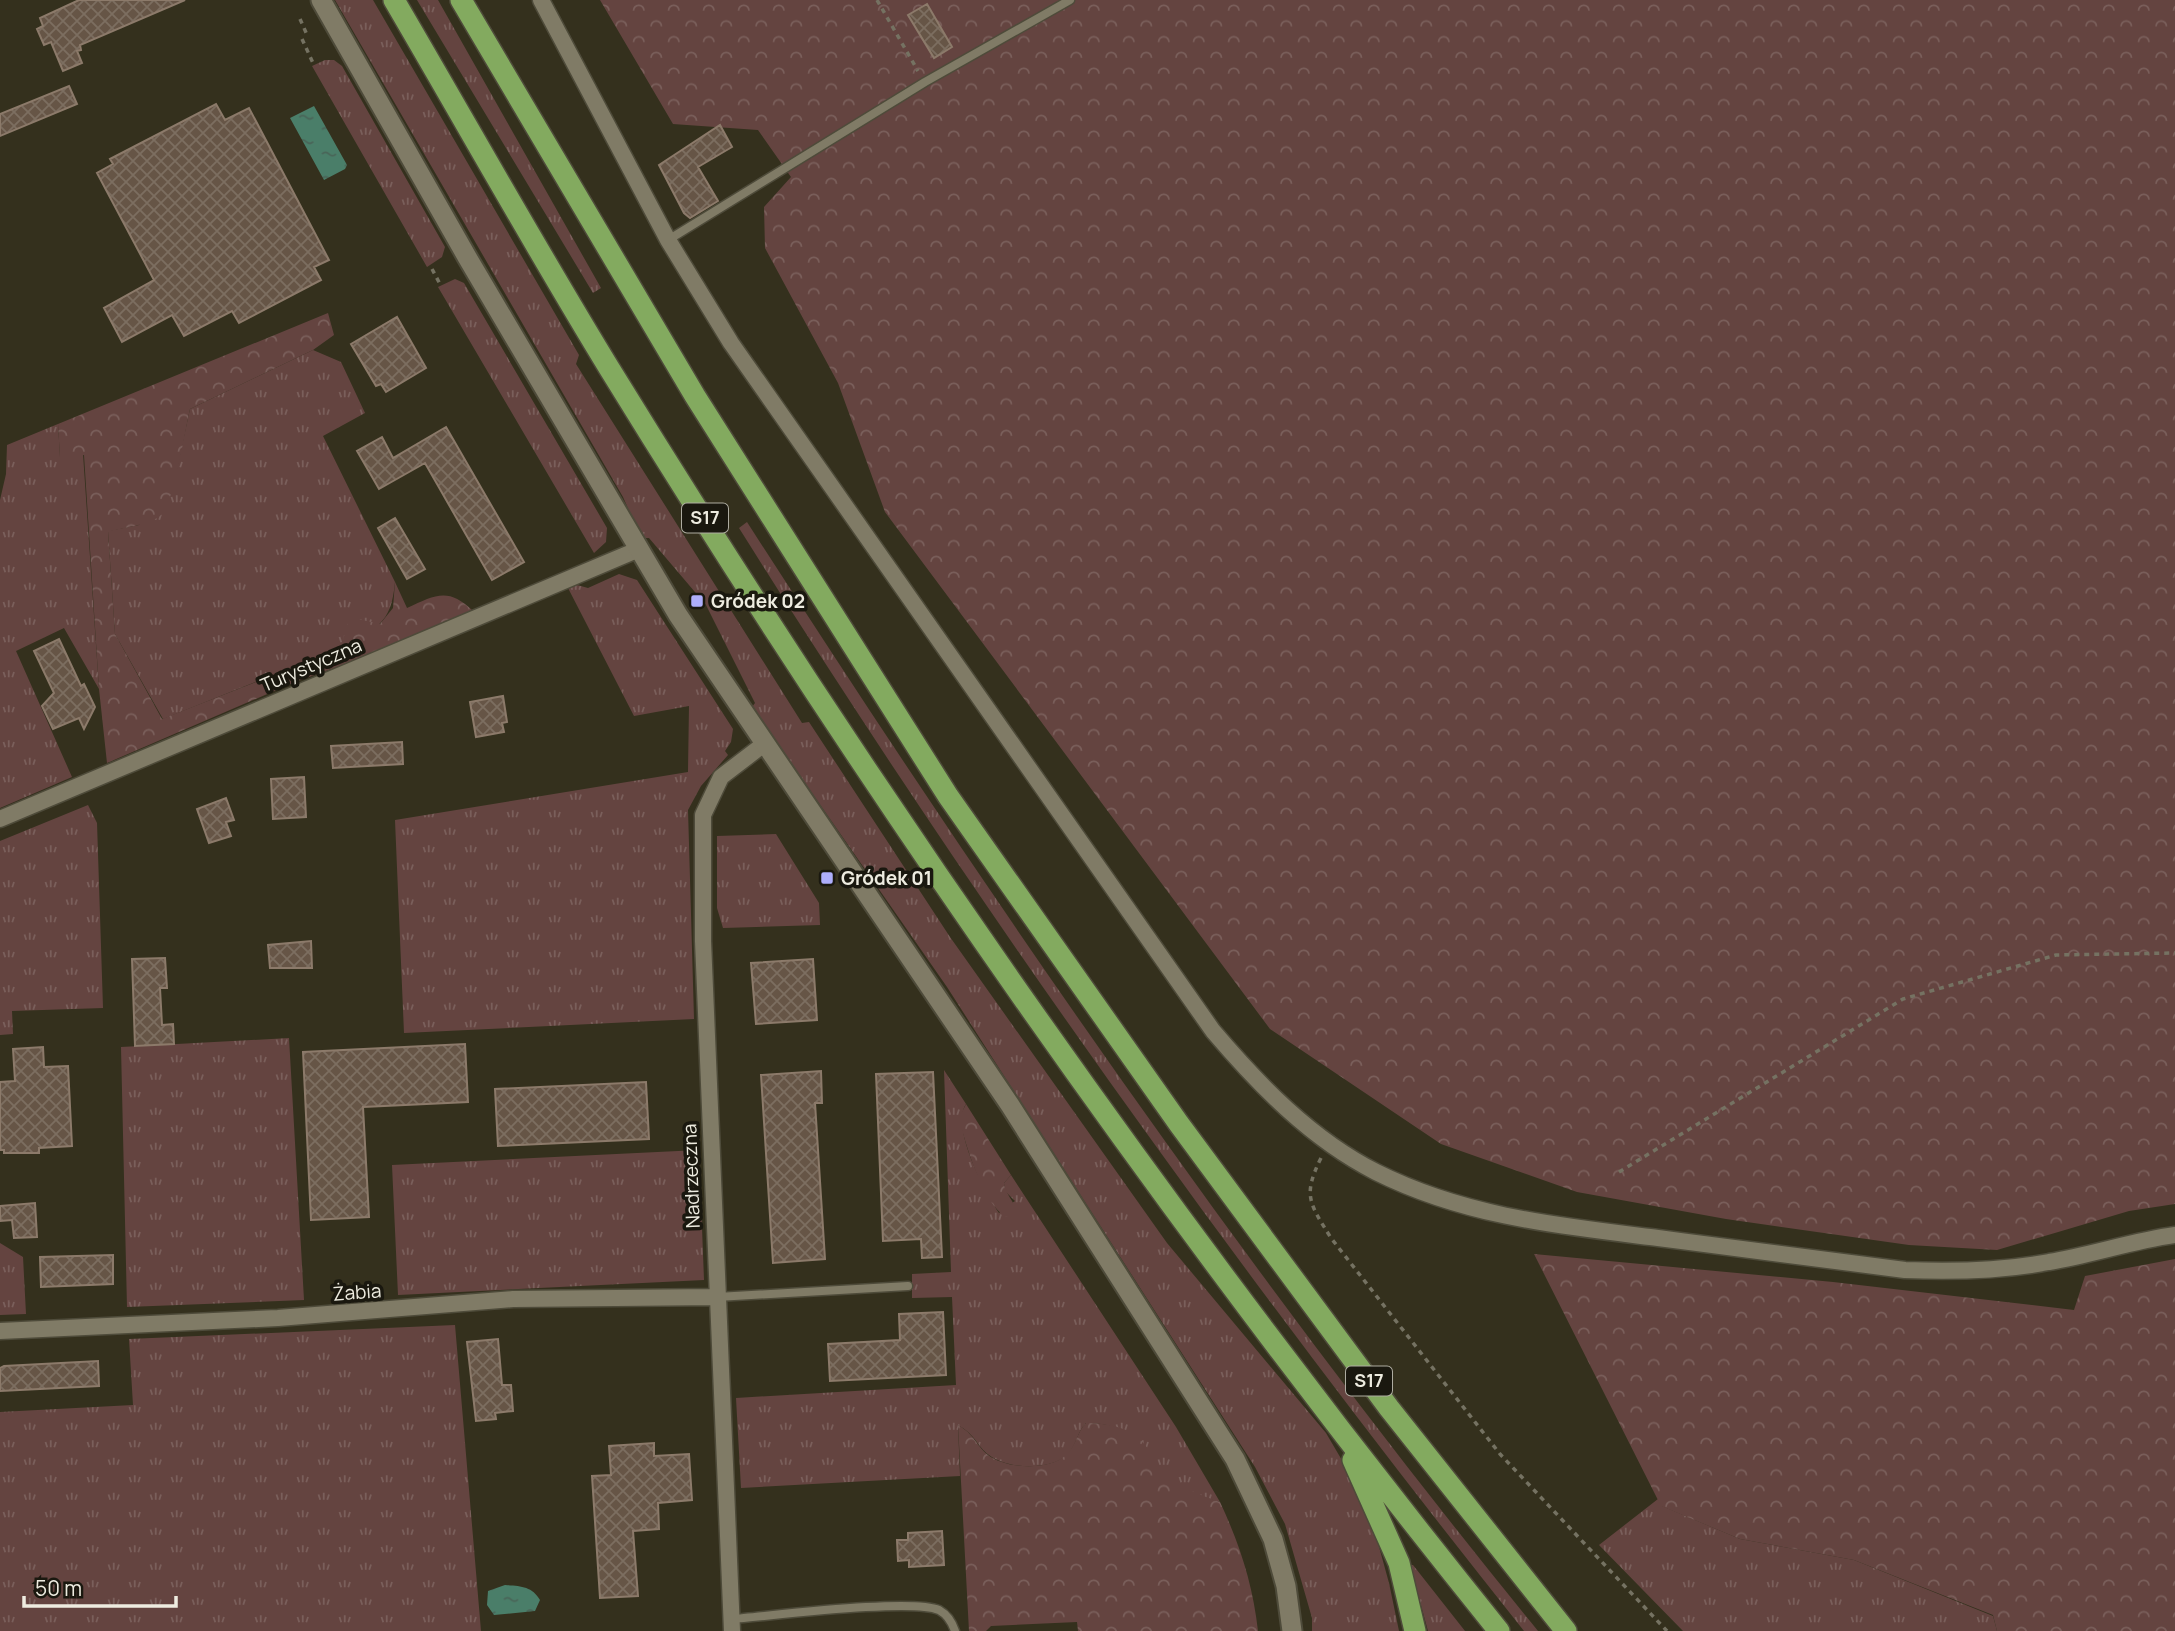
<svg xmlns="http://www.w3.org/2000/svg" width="2175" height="1631" viewBox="0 0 2175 1631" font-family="Manrope,sans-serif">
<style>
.grass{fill:url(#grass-tufts)}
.forest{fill:url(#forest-crowns)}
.water{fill:url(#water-ripples)}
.building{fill:url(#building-cross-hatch);stroke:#8c7a6a;stroke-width:2}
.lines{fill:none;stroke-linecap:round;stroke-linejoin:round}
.service-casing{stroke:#4e4b3a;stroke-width:11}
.minor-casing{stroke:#4e4b3a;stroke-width:19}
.tertiary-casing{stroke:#4e4b3a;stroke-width:23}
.motorway-casing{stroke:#4e4b3a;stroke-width:24}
.path{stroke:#757262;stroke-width:3.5;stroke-dasharray:5 5;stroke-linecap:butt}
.service{stroke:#807b66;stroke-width:8}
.minor{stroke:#807b66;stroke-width:16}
.tertiary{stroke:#807b66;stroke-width:19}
.motorway{stroke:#83aa5f;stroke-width:21}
.poi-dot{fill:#aeaefb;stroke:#1a180f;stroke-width:2.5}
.labels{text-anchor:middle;stroke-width:7;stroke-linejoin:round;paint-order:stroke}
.shield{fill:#1a180f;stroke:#aeaca1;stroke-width:2}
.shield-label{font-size:18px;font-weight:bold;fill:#eeece0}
.poi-label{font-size:19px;font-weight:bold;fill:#eeece0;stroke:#1a180f;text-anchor:start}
.street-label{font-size:19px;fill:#eeece0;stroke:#1a180f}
</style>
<defs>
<pattern id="grass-tufts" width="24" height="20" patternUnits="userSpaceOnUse" patternTransform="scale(1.75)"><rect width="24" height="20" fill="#644440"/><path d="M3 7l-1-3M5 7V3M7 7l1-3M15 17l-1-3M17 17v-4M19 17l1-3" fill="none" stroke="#7a5f5b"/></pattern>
<pattern id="forest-crowns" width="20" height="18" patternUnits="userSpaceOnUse" patternTransform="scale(1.75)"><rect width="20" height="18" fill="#644440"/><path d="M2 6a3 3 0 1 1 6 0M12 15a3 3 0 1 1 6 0" fill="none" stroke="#7a5f5b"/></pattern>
<pattern id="water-ripples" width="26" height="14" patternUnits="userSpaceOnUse" patternTransform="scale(1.75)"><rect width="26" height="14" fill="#4a7e69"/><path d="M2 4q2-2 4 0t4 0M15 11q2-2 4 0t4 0" fill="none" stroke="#496558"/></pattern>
<pattern id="building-cross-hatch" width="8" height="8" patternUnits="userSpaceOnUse" patternTransform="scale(1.75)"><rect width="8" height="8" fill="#665546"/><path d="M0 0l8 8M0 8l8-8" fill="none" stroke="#7c6e60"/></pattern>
</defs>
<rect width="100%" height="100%" fill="#34301d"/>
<path class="grass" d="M 335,0 L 373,0 L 579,355 L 576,364 L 802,723 L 809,722 L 950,937 L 1167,1243 L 1326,1433 L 1367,1503 L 1389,1583 L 1399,1631 L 1312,1631 L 1312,1618 L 1285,1524 L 1255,1467 L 947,987 L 752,707 L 755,703 L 706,605 L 649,538 L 641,538 L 623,497 Z
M 417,0 L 438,0 L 601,288 L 593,293 Z
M 325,60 L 334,60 L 342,66 L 445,247 L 442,257 L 427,267 L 312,66 Z
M 455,279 L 464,283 L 607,528 L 606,542 L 594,553 L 438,287 Z
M 313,350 L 341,362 L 365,413 L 323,436 L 395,582 C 391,626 376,627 341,648 L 351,662 L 295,682 L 288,669 L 163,719 L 115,634 L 108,531 L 139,525 L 177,469 L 190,409 Z
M 58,424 L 60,457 L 83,454 L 99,689 L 64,628 L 16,651 L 72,777 L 0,808 L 0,500 L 6,474 L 7,445 Z
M 747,522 C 992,903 1251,1279 1538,1631 L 1524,1631 C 1243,1278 979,911 739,528 Z
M 619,574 L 637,580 L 733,729 L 731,742 L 725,751 L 728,755 L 701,786 L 688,810 L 694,1019 L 404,1033 L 395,820 L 688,772 L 689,706 L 634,716 L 568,588 L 577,585 L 588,588 Z
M 88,805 L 97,823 L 103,1008 L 12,1011 L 13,1034 L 0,1035 L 0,841 Z
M 776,834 L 819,903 L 820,925 L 723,928 L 717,908 L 717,836 Z
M 289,1038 L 304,1300 L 127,1307 L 121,1047 Z
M 944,1070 L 966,1104 C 950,1127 985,1192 999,1213 L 1015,1201 L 1005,1191 L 1004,1183 L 1011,1175 L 1176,1427 L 1220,1502 C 1206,1498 1191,1493 1179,1485 C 1140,1457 1146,1424 1086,1423 C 1077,1432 1076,1446 1067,1455 C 1049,1471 1007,1469 989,1455 C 976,1445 976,1435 958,1425 L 960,1476 L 741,1488 L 736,1398 L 956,1385 L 952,1297 L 912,1298 L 912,1274 L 951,1272 Z
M 699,1150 L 704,1280 L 398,1295 L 392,1165 Z
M 0,1243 L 23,1257 L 26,1314 L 0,1315 Z
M 455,1325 L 481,1631 L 0,1631 L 0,1412 L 133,1405 L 129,1339 Z
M 1658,1499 L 1662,1506 L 1740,1539 L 1854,1560 L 1993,1616 L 1997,1631 L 1683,1631 L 1599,1545 Z
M 1410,1565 L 1413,1565 L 1465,1631 L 1428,1631 Z"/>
<path class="forest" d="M 600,0 L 2175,0 L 2175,1204 L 2129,1211 L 1997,1250 L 1909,1245 L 1726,1219 L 1577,1192 L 1441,1144 L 1270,1029 L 885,512 L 838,383 L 765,248 L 764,207 L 791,177 L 758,130 L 673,124 Z
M 328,313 L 334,335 L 313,350 L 190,409 C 185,430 174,503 161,515 C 148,526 124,527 108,532 L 115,634 L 162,719 L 289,669 L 295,682 L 107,763 L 99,689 L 84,455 L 60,458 L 58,424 Z
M 395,582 L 407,608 C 436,595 448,587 473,611 L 351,662 L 341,648 L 349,617 L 380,624 L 393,608 Z
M 966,1104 L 1011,1175 L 1004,1183 C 1005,1195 1015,1200 1016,1213 L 1006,1217 C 983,1204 965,1143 959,1118 Z
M 1534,1254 L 1833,1282 L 2074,1310 L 2085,1276 L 2175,1259 L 2175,1631 L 1997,1631 L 1993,1615 L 1854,1560 L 1740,1539 L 1661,1506 Z
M 1086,1423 C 1107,1423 1131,1427 1145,1445 C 1152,1453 1156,1464 1164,1471 C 1181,1487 1199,1495 1220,1502 C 1240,1545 1253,1585 1258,1631 L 1078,1631 L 1077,1622 L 991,1626 L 986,1631 L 969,1631 L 958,1425 C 975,1435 975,1444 988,1455 C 1006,1469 1049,1471 1066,1455 C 1076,1446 1077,1432 1086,1423 Z"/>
<path class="water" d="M 314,106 L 347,165 L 345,169 L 324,180 L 290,118 Z
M 505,1585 C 520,1586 532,1586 540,1600 L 535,1611 L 494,1615 L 487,1605 L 488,1591 Z"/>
<path class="building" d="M 79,0 L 185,0 L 80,45 L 81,50 L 77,51 L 82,63 L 63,71 L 51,42 L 44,45 L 37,29 L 43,26 L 40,18 Z
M 927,4 L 952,47 L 934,58 L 908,15 Z
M 69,86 L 77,104 L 0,136 L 0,114 Z
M 216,104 L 225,120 L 249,108 L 329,260 L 314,267 L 321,280 L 239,323 L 232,311 L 184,336 L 172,315 L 122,342 L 104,308 L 154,280 L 97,173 L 113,164 L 110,159 Z
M 720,125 L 732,147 L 698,167 L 718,201 L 690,218 L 684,213 L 659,165 Z
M 397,317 L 426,368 L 386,392 L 381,384 L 376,386 L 351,344 Z
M 446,427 L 524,562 L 492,580 L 425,463 L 379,489 L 357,451 L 382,437 L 393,458 Z
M 395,518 L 425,569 L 407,579 L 378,528 Z
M 59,639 L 81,686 L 84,684 L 95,707 L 84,729 L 79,718 L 53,729 L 42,706 L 54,693 L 34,651 Z
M 503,696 L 507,722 L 502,723 L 504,732 L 476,737 L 470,702 Z
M 402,742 L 403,764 L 333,768 L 331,746 Z
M 304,777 L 306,817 L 273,819 L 271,779 Z
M 226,798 L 234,820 L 226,822 L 231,836 L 209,843 L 197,809 Z
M 311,941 L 312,968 L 270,968 L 268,945 Z
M 165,958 L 167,988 L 160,988 L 162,1025 L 173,1024 L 174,1044 L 135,1046 L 132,959 Z
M 813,959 L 817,1020 L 756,1024 L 751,963 Z
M 465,1044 L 468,1102 L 363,1107 L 369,1217 L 311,1220 L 303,1052 Z
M 43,1047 L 44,1067 L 68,1066 L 72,1146 L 39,1148 L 39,1153 L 4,1153 L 4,1150 L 0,1150 L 0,1082 L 15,1081 L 13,1049 Z
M 821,1071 L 822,1103 L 815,1103 L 825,1259 L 773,1263 L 761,1075 Z
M 933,1072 L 942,1257 L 922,1258 L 921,1239 L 883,1241 L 876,1074 Z
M 646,1082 L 649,1139 L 498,1146 L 495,1089 Z
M 35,1203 L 37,1237 L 14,1238 L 12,1220 L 0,1221 L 0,1206 Z
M 113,1255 L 113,1284 L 41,1287 L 40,1257 Z
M 943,1312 L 946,1375 L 830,1381 L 828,1344 L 900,1340 L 899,1314 Z
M 498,1339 L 502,1385 L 511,1385 L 513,1411 L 495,1413 L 496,1419 L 476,1421 L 467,1342 Z
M 98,1361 L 99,1386 L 0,1391 L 0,1368 L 4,1366 Z
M 654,1443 L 654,1456 L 689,1454 L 692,1500 L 658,1503 L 659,1529 L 633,1531 L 638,1596 L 600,1598 L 592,1476 L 611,1475 L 609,1446 Z
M 942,1531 L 944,1565 L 909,1567 L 909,1560 L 898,1561 L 897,1540 L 908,1540 L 908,1533 Z"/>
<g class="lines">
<g class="service-casing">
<path id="service" d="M 668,240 L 925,82 L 1070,0
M 717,1297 L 908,1286
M 732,1619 C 771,1616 911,1598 939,1610 C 948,1615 952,1622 955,1631"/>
</g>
<g class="minor-casing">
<path id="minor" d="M 541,0 L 668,240 L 731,343 L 1213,1031 C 1259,1085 1311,1139 1376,1172 C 1466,1217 1560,1226 1658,1238 C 1740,1249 1822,1259 1905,1270 C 1953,1272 2001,1271 2049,1262 C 2092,1255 2132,1241 2175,1235
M 0,819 L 637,550
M 0,1331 L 278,1318 L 513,1299 L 717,1297
M 732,1631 L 703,941 L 703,815 L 721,777 L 764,744"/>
</g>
<g class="tertiary-casing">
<path id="tertiary" d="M 321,0 L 467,257 L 678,615 L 1010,1105 L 1235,1459 L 1273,1539 L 1286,1586 L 1292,1631"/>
</g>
<g class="motorway-casing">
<path id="motorway" d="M 394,0 C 466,123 535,247 609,368 C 879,807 1176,1230 1499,1631
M 461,0 L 695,396 L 948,796 L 1179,1124 L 1389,1408 L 1566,1631
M 1353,1460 L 1399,1563 L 1415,1631"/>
</g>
<path class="path" d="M 877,0 L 918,71
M 300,19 L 308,37
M 302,39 L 313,63
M 432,269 L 440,284
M 1321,1158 C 1302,1196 1310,1204 1331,1238 L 1500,1454 L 1667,1631
M 1619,1172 L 1903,999 L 2056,955 L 2175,953"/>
<use href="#service" class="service"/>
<use href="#minor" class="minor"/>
<use href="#tertiary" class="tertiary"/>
<use href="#motorway" class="motorway"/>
</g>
<g class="poi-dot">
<rect x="690" y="594" width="14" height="14" rx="3.5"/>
<rect x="820" y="871" width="14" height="14" rx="3.5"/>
</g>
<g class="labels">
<g class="shield">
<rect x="682" y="503.5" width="46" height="29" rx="5"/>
<rect x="1346" y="1366.5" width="46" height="29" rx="5"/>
</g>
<g class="shield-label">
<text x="705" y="524">S17</text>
<text x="1369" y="1387">S17</text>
</g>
<g class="poi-label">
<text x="711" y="608">Gródek 02</text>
<text x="841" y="885">Gródek 01</text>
</g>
<g class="street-label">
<text transform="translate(311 665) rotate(-23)" y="7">Turystyczna</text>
<text transform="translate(691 1176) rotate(-92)" y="7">Nadrzeczna</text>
<text transform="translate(357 1292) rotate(-4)" y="7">Żabia</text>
</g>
</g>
<path d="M24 1596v10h152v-10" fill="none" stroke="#eeece0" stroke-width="3.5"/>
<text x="35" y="1596" font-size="21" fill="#eeece0" stroke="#1a180f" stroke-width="5" paint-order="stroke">50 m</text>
</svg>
